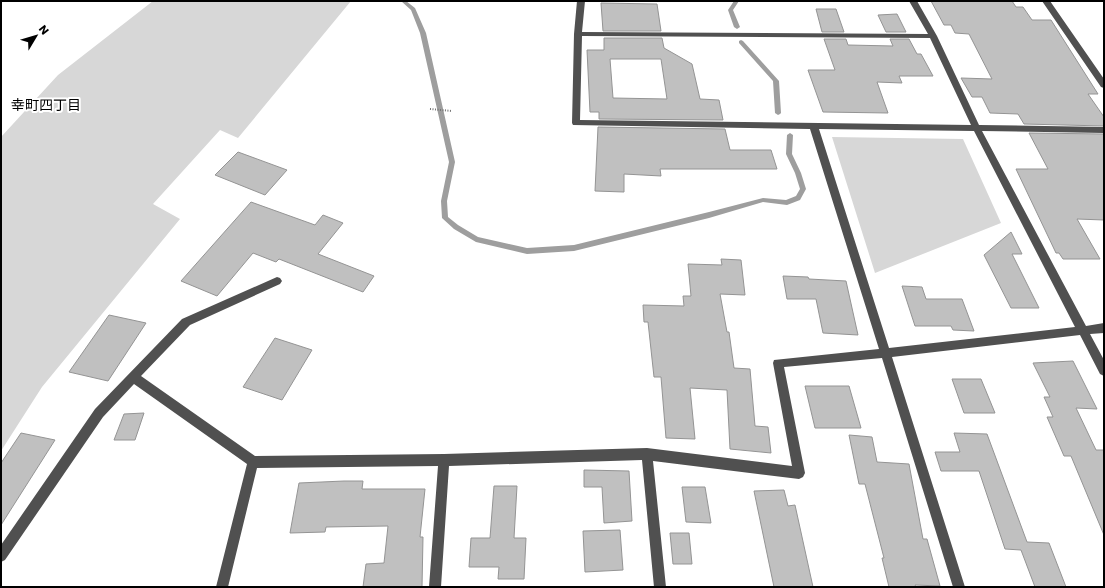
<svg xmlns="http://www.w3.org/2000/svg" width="1105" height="588" viewBox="0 0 1105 588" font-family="Poppins,'Noto Sans JP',sans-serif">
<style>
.green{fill:#d7d7d7}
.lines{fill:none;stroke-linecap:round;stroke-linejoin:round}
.stream{fill:#9e9e9e;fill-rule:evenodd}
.building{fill:#c0c0c0;stroke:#949494;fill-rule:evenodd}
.path{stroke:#727272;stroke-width:2;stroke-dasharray:1 1.5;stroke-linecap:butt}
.minor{fill:#505050;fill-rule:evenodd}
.labels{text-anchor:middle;stroke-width:4;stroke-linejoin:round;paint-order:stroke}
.neighbourhood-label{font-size:14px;fill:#000;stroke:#fff}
</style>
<rect width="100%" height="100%" fill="#fff"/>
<path class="green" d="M 153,1 L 351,1 L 238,138 L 220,130 L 153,204 L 180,219 L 42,387 L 1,451 L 1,137 L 58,75 Z
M 832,137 L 963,139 L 1001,223 L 875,273 Z"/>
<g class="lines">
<path class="stream" d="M 401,1 L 406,1 L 415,8 L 426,33 L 455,162 L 447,201 L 448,217 L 458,225 L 478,237 L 527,248 L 574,245 L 709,212 L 763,198 L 786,200 L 796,196 L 800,189 L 795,173 L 786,154 L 787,135 L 790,133 L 793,135 L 792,154 L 801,173 L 806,189 L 800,200 L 787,205 L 763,202 L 709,218 L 574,251 L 527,254 L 476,242 L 454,229 L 442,218 L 441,201 L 449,162 L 420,33 L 411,10 Z
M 734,1 L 739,1 L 733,10 L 740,27 L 737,29 L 734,27 L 728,10 Z
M 741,40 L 743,41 L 779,81 L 781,113 L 780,114 L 778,115 L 775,113 L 773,81 L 739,43 L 739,41 Z"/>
</g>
<path class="building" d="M 931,1 L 1012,1 L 1016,7 L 1023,7 L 1032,20 L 1051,20 L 1098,94 L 1088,94 L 1104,117 L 1104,126 L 1024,124 L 1018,114 L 990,113 L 982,97 L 972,97 L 961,78 L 992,79 L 969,34 L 955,33 L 951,25 L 944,25 Z
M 601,3 L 657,4 L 661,31 L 603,31 Z
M 816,9 L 836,9 L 844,32 L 822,32 Z
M 897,14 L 906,32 L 886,32 L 878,15 Z
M 604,38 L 662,38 L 664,48 L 692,64 L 700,99 L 719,100 L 723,120 L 599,119 L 599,112 L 590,112 L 587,50 L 604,50 ZM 610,59 L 661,59 L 667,99 L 613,98 Z
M 824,39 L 846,39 L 848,45 L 893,46 L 890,39 L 909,39 L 917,54 L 921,54 L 933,76 L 899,76 L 902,83 L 877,82 L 888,113 L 823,112 L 808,70 L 835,70 Z
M 598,127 L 725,129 L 730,150 L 771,150 L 777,169 L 660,169 L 661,176 L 624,174 L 624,192 L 595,191 Z
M 1029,133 L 1104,134 L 1104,220 L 1077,219 L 1100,259 L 1063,259 L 1059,253 L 1056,253 L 1016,169 L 1048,169 Z
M 238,152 L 287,170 L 265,195 L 215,175 Z
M 251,202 L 315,225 L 323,215 L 343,223 L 318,254 L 374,276 L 363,292 L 279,259 L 276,262 L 253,253 L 217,296 L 181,281 Z
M 1011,232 L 1022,254 L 1012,254 L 1039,308 L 1011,308 L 984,255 Z
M 721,259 L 741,260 L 745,295 L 720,294 L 727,332 L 729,332 L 734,368 L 750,369 L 755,426 L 768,427 L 771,453 L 730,449 L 727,390 L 690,388 L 695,439 L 666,438 L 661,377 L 654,377 L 648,322 L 644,322 L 643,305 L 684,306 L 683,296 L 691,296 L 688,264 L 722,265 Z
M 783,276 L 808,277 L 809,279 L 846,281 L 858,335 L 823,333 L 816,299 L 787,299 Z
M 902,286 L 922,287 L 926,299 L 962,299 L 974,331 L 953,330 L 951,326 L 915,326 Z
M 109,315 L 146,323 L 108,381 L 69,372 Z
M 275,338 L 312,350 L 282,400 L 243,387 Z
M 1073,361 L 1097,409 L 1076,408 L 1096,450 L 1104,450 L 1104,535 L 1071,456 L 1064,456 L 1047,417 L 1053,417 L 1044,397 L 1050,397 L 1033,363 Z
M 952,379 L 981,379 L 995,413 L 964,413 Z
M 805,386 L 849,386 L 861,428 L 815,428 Z
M 144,413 L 135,440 L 114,440 L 124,414 Z
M 21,433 L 55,440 L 1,525 L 1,463 Z
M 954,433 L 987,434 L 1027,542 L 1049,543 L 1066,587 L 1035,587 L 1021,550 L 1005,549 L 979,471 L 941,471 L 935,452 L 960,452 Z
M 849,435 L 872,437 L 877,462 L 909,464 L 923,539 L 927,539 L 940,586 L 915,585 L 916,587 L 889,587 L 882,558 L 884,558 L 865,484 L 859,484 Z
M 584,470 L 629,471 L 632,521 L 604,523 L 602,487 L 584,487 Z
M 344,481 L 363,481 L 362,489 L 425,489 L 420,537 L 423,537 L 422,587 L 363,587 L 366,564 L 384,563 L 388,526 L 326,527 L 325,532 L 290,533 L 299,483 Z
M 494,486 L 517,486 L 514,538 L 526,538 L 524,579 L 498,579 L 499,567 L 469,567 L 471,538 L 490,538 Z
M 682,487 L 705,487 L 711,523 L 686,522 Z
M 784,490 L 788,506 L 795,505 L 813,587 L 774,587 L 754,491 Z
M 620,530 L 623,570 L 585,572 L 583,531 Z
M 670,533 L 689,533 L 692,564 L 673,564 Z"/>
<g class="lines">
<path class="path" d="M 430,109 L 452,111"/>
<path class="minor" d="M 577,1 L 585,1 L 582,32 L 928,34 L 909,1 L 917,1 L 937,36 L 979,125 L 1104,127 L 1104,133 L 982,131 L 1086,326 L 1104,323 L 1104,333 L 1090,334 L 1104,360 L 1104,376 L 1100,374 L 1080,335 L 892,357 L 965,587 L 953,587 L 882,358 L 784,367 L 805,473 L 803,477 L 799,479 L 653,461 L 666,587 L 654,587 L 642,460 L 449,466 L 441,587 L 429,587 L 438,466 L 257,468 L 228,587 L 216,587 L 247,464 L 134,384 L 103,417 L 5,560 L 1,562 L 1,545 L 95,409 L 182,319 L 277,277 L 280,278 L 282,281 L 280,284 L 190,325 L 141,376 L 255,456 L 444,454 L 647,448 L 792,466 L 773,363 L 774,360 L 879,349 L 810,129 L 573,125 L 572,123 L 574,34 ZM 582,36 L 930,38 L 971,125 L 580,120 ZM 819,129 L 974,131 L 1075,327 L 889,348 Z
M 1042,1 L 1050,1 L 1104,79 L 1104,88 L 1101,87 Z"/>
</g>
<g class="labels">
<g class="neighbourhood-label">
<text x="46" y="110">幸町四丁目</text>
</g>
</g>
<rect width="1105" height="588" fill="none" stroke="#000000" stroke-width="4"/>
<g transform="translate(36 36) rotate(52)" stroke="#ffffff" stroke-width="3" paint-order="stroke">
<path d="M0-3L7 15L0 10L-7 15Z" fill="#000000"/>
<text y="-6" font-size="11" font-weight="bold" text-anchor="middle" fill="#000000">N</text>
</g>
</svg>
